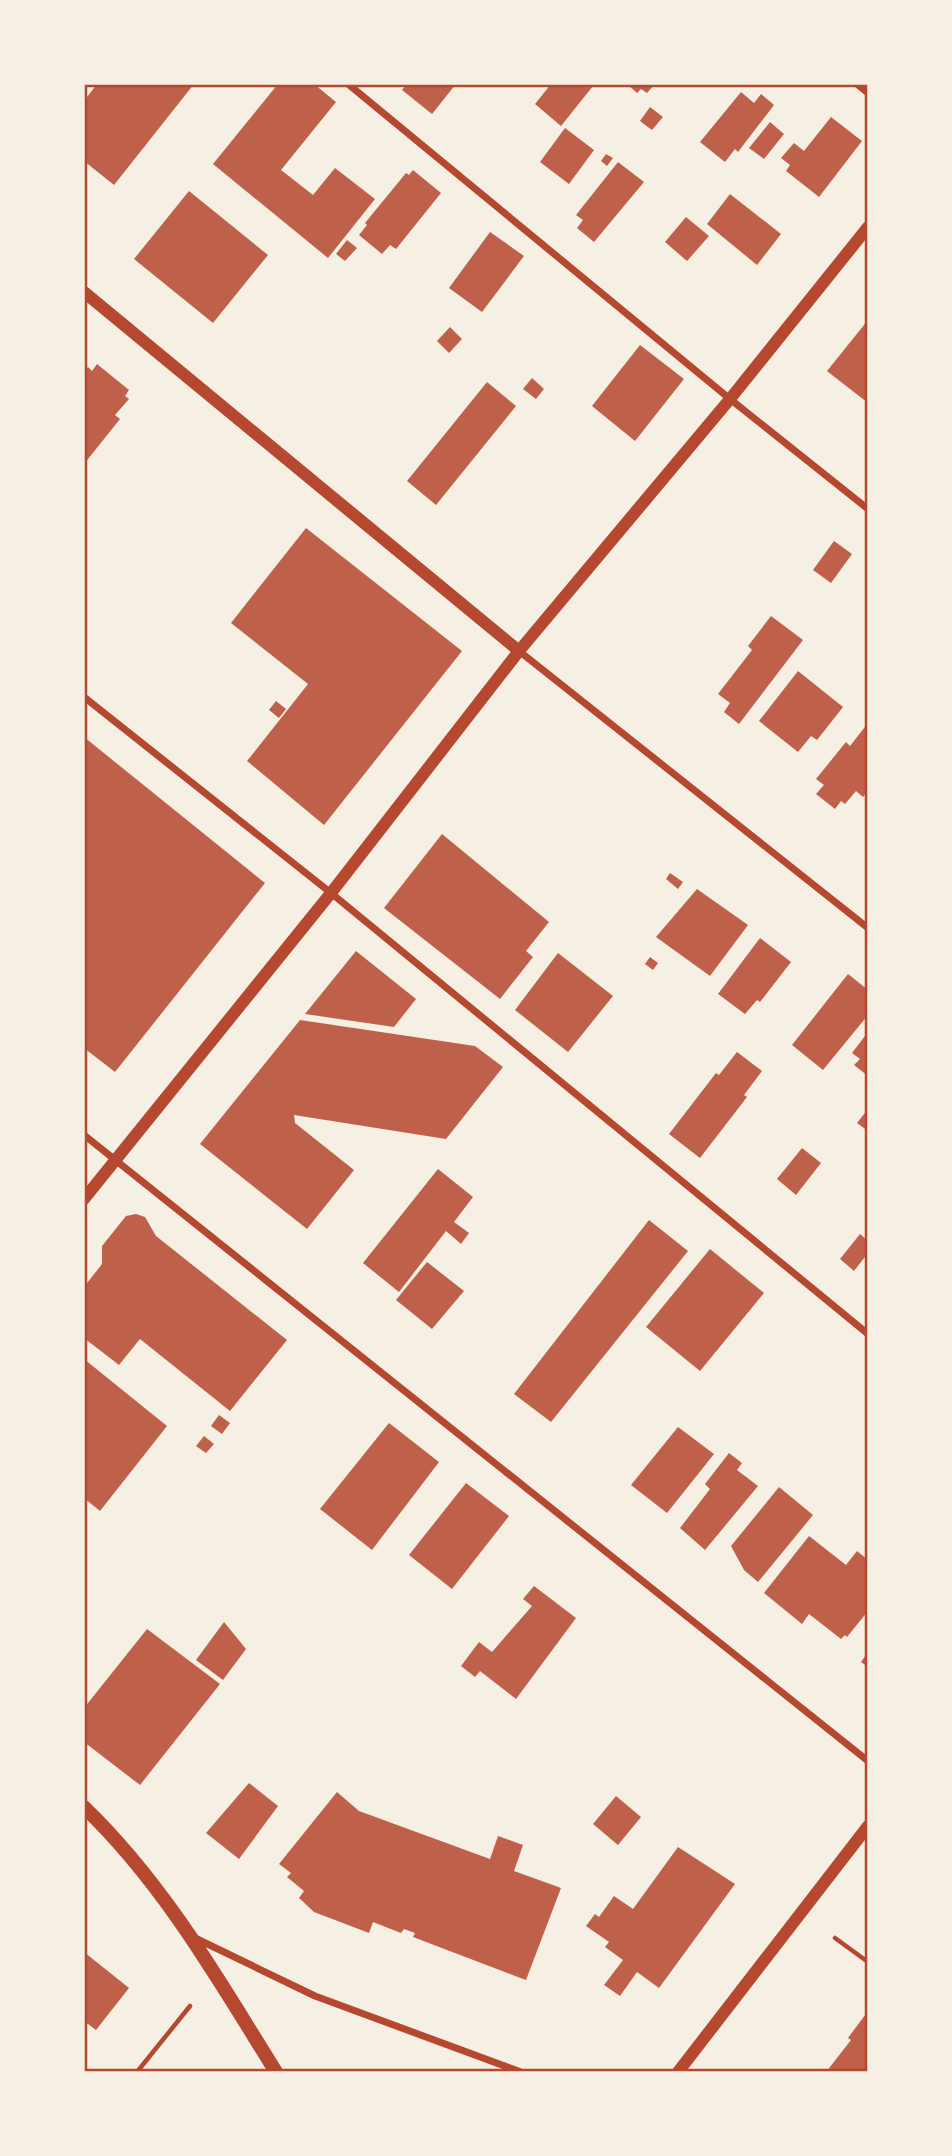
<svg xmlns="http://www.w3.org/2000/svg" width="952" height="2156" viewBox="0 0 952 2156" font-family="'Titillium Web',sans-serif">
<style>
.building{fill:#bf614a}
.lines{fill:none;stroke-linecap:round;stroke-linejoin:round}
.path{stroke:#b5482f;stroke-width:4.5}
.minor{stroke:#b5482f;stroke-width:7}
.tertiary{stroke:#b5482f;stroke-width:12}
.secondary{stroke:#b5482f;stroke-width:14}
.neatline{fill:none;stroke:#b5482f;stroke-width:2.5}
</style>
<rect width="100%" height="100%" fill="#f6efe4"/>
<path class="building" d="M 97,84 L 194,84 L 114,185 L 84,161 L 84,101 Z
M 278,84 L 314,84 L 336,102 L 281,170 L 313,195 L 335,168 L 375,199 L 328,258 L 213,164 Z
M 407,84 L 456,84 L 432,114 L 402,90 Z
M 551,84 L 593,86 L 561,126 L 535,104 Z
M 627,84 L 655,84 L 647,93 L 641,89 L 637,93 Z
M 741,92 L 754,103 L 761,94 L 774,105 L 738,152 L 735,149 L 725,162 L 700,142 Z
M 650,107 L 663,117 L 652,130 L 640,121 Z
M 831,117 L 862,141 L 819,197 L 786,171 L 790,165 L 781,158 L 794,143 L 804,151 Z
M 770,122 L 784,134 L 764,159 L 749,148 Z
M 565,128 L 594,150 L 569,184 L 540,162 Z
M 606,154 L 613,158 L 607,166 L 601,161 Z
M 618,162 L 644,182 L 594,242 L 577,228 L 583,220 L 576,215 Z
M 413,170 L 441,193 L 396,249 L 390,245 L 382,254 L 359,235 L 367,225 L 365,223 L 406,173 L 409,175 Z
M 189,191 L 268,255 L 213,323 L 134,259 Z
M 730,194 L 781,234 L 757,265 L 707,224 Z
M 686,217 L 709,236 L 687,261 L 665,242 Z
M 490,232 L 524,256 L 482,312 L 449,288 Z
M 347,240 L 357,248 L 345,261 L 336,254 Z
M 868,320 L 868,403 L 827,371 Z
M 450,327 L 462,339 L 449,353 L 437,341 Z
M 640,345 L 684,379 L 635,441 L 592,406 Z
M 97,364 L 129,390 L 125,396 L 129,399 L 115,415 L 120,419 L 84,464 L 84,372 L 88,367 L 92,371 Z
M 532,378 L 544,389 L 536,399 L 523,389 Z
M 487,382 L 516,406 L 436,505 L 407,481 Z
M 306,528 L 462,651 L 324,825 L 247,761 L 308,684 L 231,623 Z
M 834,541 L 852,554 L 831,583 L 813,570 Z
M 771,616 L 803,640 L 739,724 L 724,712 L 730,703 L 718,694 L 752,650 L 748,646 Z
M 798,671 L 843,707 L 817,740 L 811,736 L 798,752 L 759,721 Z
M 276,701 L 286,709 L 279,718 L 269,710 Z
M 868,723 L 868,791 L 863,797 L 856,791 L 845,804 L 841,801 L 835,809 L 816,794 L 824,785 L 816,779 L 846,742 L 850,746 Z
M 84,737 L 265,883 L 115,1072 L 84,1048 Z
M 442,834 L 549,922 L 526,951 L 533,957 L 500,999 L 384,908 Z
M 670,873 L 683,882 L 678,889 L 666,879 Z
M 697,889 L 748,925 L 710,976 L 656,937 Z
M 760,938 L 791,962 L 760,1002 L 757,1000 L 745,1014 L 718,994 Z
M 356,951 L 416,999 L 394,1027 L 305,1014 Z
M 558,953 L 613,996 L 568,1052 L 515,1010 Z
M 650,957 L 658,963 L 653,970 L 645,964 Z
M 848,974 L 868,990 L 868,1015 L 823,1070 L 792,1045 Z
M 300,1020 L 475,1046 L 503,1067 L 446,1139 L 294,1115 L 295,1123 L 354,1170 L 307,1229 L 200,1144 Z
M 868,1032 L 868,1076 L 854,1065 L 860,1059 L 852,1053 Z
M 737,1052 L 762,1071 L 744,1095 L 747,1097 L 700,1158 L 669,1134 L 716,1073 L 719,1075 Z
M 868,1109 L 868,1131 L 857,1123 Z
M 802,1148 L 821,1163 L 796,1195 L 777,1179 Z
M 438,1169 L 473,1197 L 454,1222 L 469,1233 L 461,1244 L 446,1231 L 399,1292 L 363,1263 Z
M 136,1214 L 145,1217 L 156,1236 L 287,1340 L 230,1411 L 140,1339 L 119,1365 L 84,1338 L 84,1287 L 102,1264 L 102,1246 L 126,1216 Z
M 649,1220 L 688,1251 L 551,1422 L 514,1394 Z
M 860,1234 L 868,1241 L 868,1253 L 854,1271 L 840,1259 Z
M 710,1249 L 764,1293 L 700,1371 L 646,1327 Z
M 427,1262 L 464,1291 L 432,1329 L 396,1300 Z
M 84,1359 L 167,1426 L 100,1511 L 84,1498 Z
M 219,1415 L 230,1423 L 222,1434 L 211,1426 Z
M 389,1423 L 439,1462 L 372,1550 L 320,1509 Z
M 678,1427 L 714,1454 L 667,1513 L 631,1485 Z
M 204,1436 L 214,1444 L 206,1453 L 196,1446 Z
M 729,1453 L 742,1463 L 737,1470 L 758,1486 L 705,1550 L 680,1528 L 710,1489 L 705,1484 Z
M 466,1483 L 509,1516 L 452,1589 L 409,1555 Z
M 779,1487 L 813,1515 L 758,1582 L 744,1570 L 731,1546 Z
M 809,1536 L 846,1565 L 857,1551 L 868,1560 L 868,1611 L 847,1637 L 845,1635 L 841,1639 L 809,1614 L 802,1624 L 764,1593 Z
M 534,1586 L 576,1618 L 516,1699 L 480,1671 L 475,1677 L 461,1666 L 479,1642 L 492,1652 L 532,1606 L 523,1599 Z
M 224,1622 L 246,1649 L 223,1680 L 196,1660 Z
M 147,1629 L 220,1684 L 140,1785 L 84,1742 L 84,1708 Z
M 868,1652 L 868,1667 L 861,1662 Z
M 249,1783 L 278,1806 L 239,1859 L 206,1833 Z
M 337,1792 L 359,1811 L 490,1859 L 498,1836 L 523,1845 L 514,1871 L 561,1888 L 526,1980 L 413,1937 L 415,1933 L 404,1929 L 401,1933 L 373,1922 L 369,1933 L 314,1912 L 299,1898 L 304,1891 L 287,1877 L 291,1873 L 279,1864 Z
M 616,1796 L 641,1817 L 618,1845 L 593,1824 Z
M 678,1847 L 735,1884 L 659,1988 L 637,1972 L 620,1996 L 604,1985 L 623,1960 L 605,1947 L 609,1942 L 586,1926 L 595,1914 L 599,1917 L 614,1896 L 633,1909 Z
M 84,1952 L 129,1988 L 96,2030 L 84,2021 Z
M 868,2011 L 868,2072 L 826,2072 L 851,2040 L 848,2038 Z"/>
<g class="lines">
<path class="path" d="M 835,1938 L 868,1962
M 137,2072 L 190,2006"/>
<path class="minor" d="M 348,84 L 730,399 L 868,509
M 857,84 L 868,93
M 519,651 L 868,928
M 84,697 L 331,893 L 868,1334
M 84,1135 L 868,1761
M 195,1938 L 315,1996 L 521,2072"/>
<path class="tertiary" d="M 84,292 L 519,651
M 84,1199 L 331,893 L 519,651 L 730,399 L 868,227
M 678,2072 L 868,1826"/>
<path class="secondary" d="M 84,1807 C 164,1884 218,1979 276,2072"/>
</g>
<rect width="952" height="2156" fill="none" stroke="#f6efe4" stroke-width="172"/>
<rect x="86" y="86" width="780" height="1984" class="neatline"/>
</svg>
